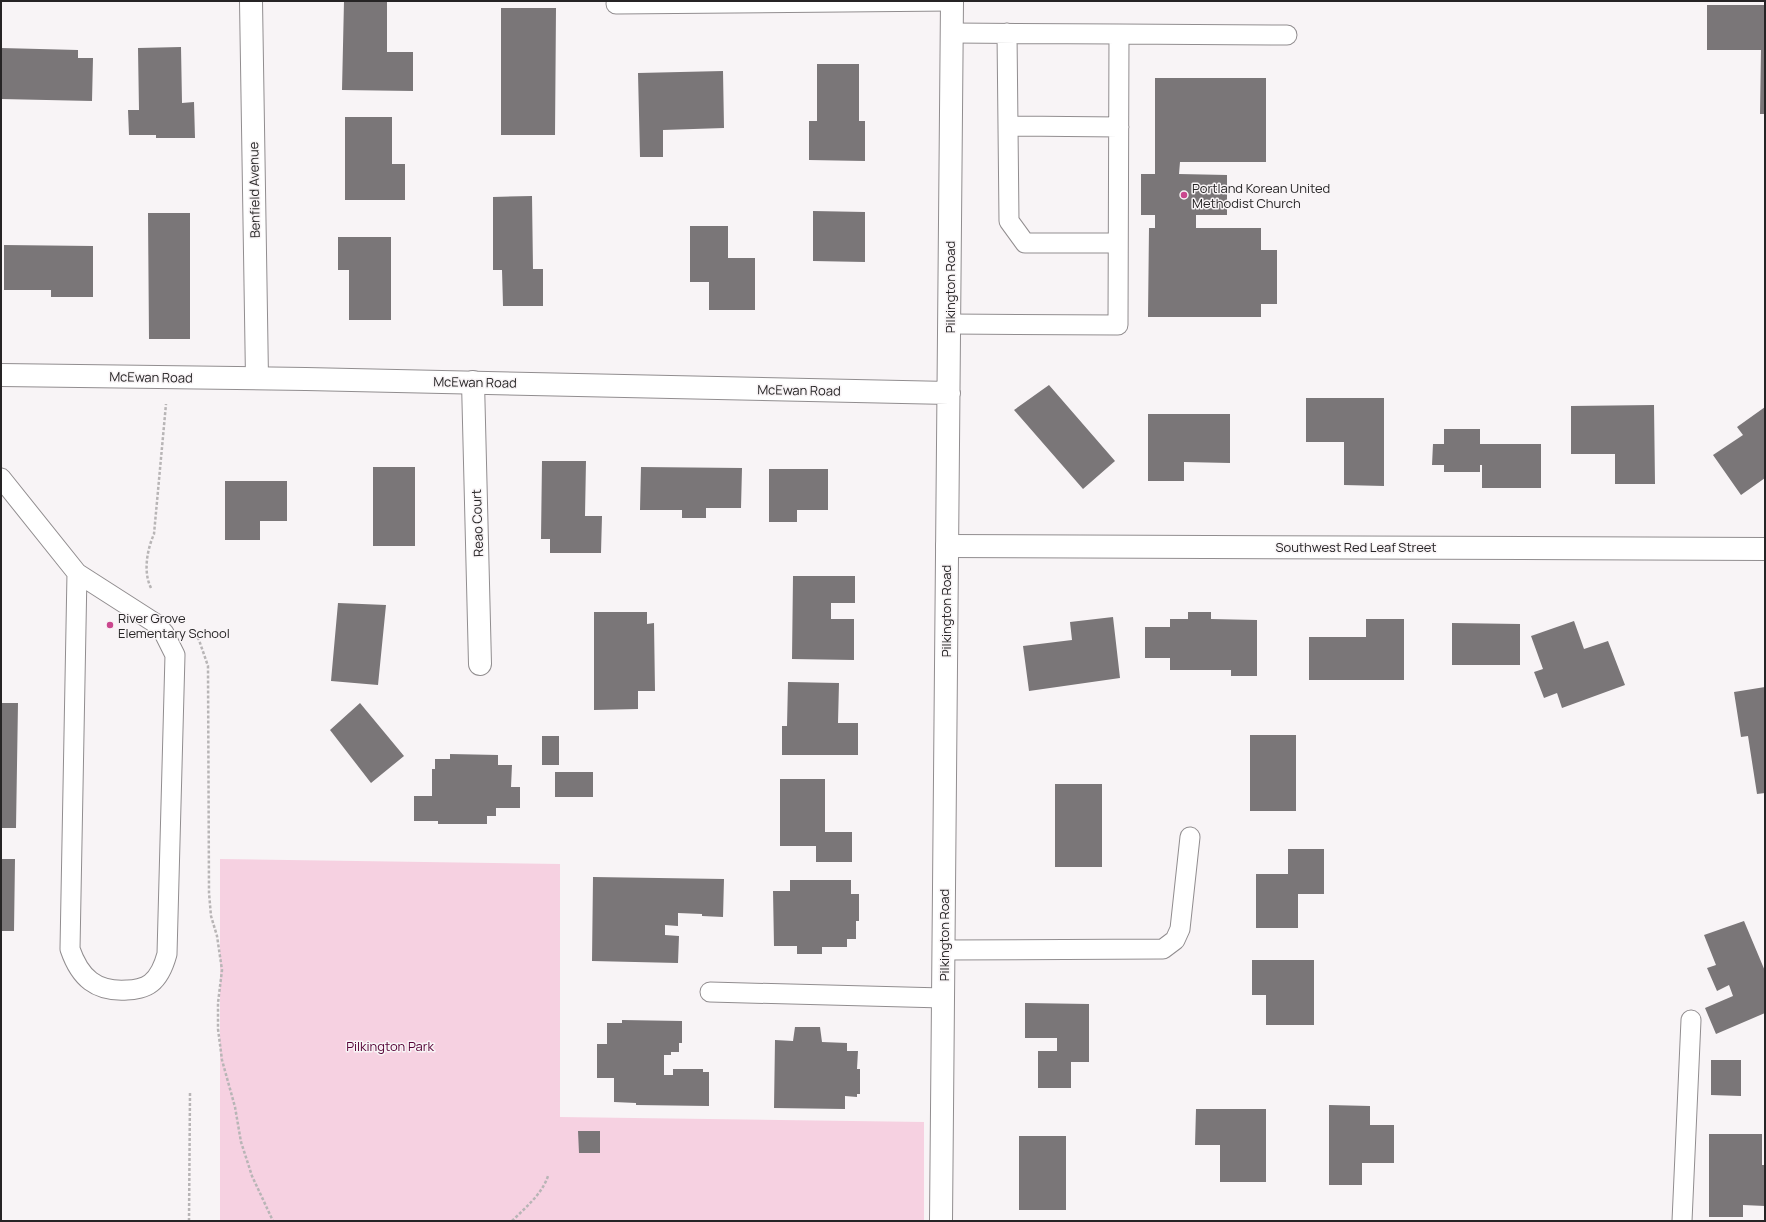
<svg xmlns="http://www.w3.org/2000/svg" width="1766" height="1222" viewBox="0 0 1766 1222" font-family="Manrope,sans-serif">
<style>
.green{fill:#f6d1e1}
.building{fill:#7a7678}
.lines{fill:none;stroke-linecap:round;stroke-linejoin:round}
.service-casing{stroke:#918d8f;stroke-width:21}
.minor-casing{stroke:#918d8f;stroke-width:24}
.tertiary-casing{stroke:#918d8f;stroke-width:24}
.path{stroke:#b8b5b6;stroke-width:2.5;stroke-dasharray:3 2;stroke-linecap:butt}
.service{stroke:#fff;stroke-width:19}
.minor{stroke:#fff;stroke-width:22}
.tertiary{stroke:#fff;stroke-width:22}
.poi-dot{fill:#ca478e;stroke:#f8f4f6;stroke-width:1.5}
.labels{text-anchor:middle;stroke-width:3;stroke-linejoin:round;paint-order:stroke}
.poi-label{font-size:13px;fill:#262425;stroke:#f8f4f6;text-anchor:start}
.street-label{font-size:13px;fill:#262425;stroke:#f8f4f6}
.park-label{font-size:13px;fill:#550236;stroke:#f8f4f6}
</style>
<rect width="100%" height="100%" fill="#f8f4f6"/>
<path class="green" d="M 220,859 L 560,864 L 560,1117 L 924,1122 L 924,1221 L 220,1221 Z"/>
<path class="building" d="M 344,1 L 387,1 L 387,52 L 413,52 L 413,91 L 342,90 Z
M 1707,5 L 1765,5 L 1765,114 L 1760,114 L 1761,50 L 1707,50 Z
M 501,8 L 556,8 L 555,135 L 501,135 Z
M 181,47 L 182,103 L 194,102 L 195,138 L 156,138 L 156,135 L 129,135 L 128,110 L 139,110 L 138,48 Z
M 1,48 L 78,50 L 78,58 L 93,58 L 92,101 L 1,99 Z
M 817,64 L 859,64 L 859,121 L 865,121 L 865,161 L 809,160 L 809,121 L 817,121 Z
M 723,71 L 724,128 L 663,130 L 663,157 L 640,157 L 638,73 Z
M 1155,78 L 1266,78 L 1266,162 L 1180,162 L 1179,174 L 1227,175 L 1227,215 L 1196,215 L 1196,228 L 1261,228 L 1261,250 L 1277,250 L 1277,304 L 1261,304 L 1261,317 L 1148,317 L 1149,228 L 1155,228 L 1155,215 L 1141,215 L 1141,174 L 1155,174 Z
M 345,117 L 392,117 L 392,164 L 405,164 L 405,200 L 345,200 Z
M 532,196 L 533,269 L 543,269 L 543,306 L 503,306 L 502,270 L 493,270 L 493,197 Z
M 813,211 L 865,212 L 865,262 L 813,261 Z
M 148,213 L 190,213 L 190,339 L 149,339 Z
M 690,226 L 728,226 L 728,258 L 755,258 L 755,310 L 709,310 L 709,282 L 690,282 Z
M 338,237 L 391,237 L 391,320 L 349,320 L 349,270 L 338,270 Z
M 4,245 L 93,246 L 93,297 L 51,297 L 51,290 L 4,290 Z
M 1049,385 L 1115,461 L 1083,489 L 1014,410 Z
M 1306,398 L 1384,398 L 1384,486 L 1344,485 L 1344,442 L 1306,442 Z
M 1654,405 L 1655,484 L 1615,484 L 1615,454 L 1571,454 L 1571,406 Z
M 1765,407 L 1765,478 L 1741,495 L 1713,455 L 1743,435 L 1737,427 Z
M 1148,414 L 1230,414 L 1230,463 L 1184,462 L 1184,481 L 1148,481 Z
M 1444,429 L 1480,429 L 1480,444 L 1541,444 L 1541,488 L 1482,488 L 1482,465 L 1480,465 L 1480,472 L 1444,472 L 1444,465 L 1432,465 L 1433,444 L 1444,444 Z
M 542,461 L 586,461 L 585,516 L 602,516 L 601,553 L 550,553 L 550,539 L 541,539 Z
M 373,467 L 415,467 L 415,546 L 373,546 Z
M 641,467 L 742,468 L 741,508 L 706,508 L 706,518 L 682,518 L 682,510 L 640,510 Z
M 769,469 L 828,469 L 828,510 L 797,510 L 797,522 L 769,522 Z
M 225,481 L 287,481 L 287,521 L 260,521 L 260,540 L 225,540 Z
M 793,576 L 855,576 L 855,603 L 831,603 L 831,619 L 854,619 L 854,660 L 792,659 Z
M 338,603 L 386,605 L 378,685 L 331,681 Z
M 594,612 L 647,612 L 647,624 L 654,623 L 655,691 L 638,691 L 638,709 L 594,710 Z
M 1188,612 L 1211,612 L 1211,619 L 1257,620 L 1257,676 L 1231,676 L 1231,670 L 1170,670 L 1170,658 L 1145,658 L 1145,627 L 1170,627 L 1170,619 L 1188,619 Z
M 1113,617 L 1120,678 L 1029,691 L 1023,646 L 1072,640 L 1070,622 Z
M 1366,619 L 1404,619 L 1404,680 L 1309,680 L 1309,637 L 1366,637 Z
M 1574,621 L 1584,649 L 1608,641 L 1625,685 L 1562,708 L 1557,693 L 1544,698 L 1534,672 L 1543,669 L 1531,636 Z
M 1452,623 L 1520,624 L 1520,665 L 1452,665 Z
M 788,682 L 839,683 L 838,723 L 858,723 L 858,755 L 782,755 L 782,726 L 787,726 Z
M 1765,687 L 1765,793 L 1757,794 L 1748,736 L 1741,737 L 1734,692 Z
M 1,703 L 18,703 L 16,828 L 1,828 Z
M 360,703 L 404,756 L 371,783 L 330,730 Z
M 1250,735 L 1296,735 L 1296,811 L 1250,811 Z
M 542,736 L 559,736 L 559,765 L 542,765 Z
M 450,754 L 498,755 L 498,765 L 512,765 L 511,787 L 520,787 L 520,808 L 496,808 L 496,816 L 487,816 L 487,824 L 438,824 L 438,821 L 414,821 L 414,796 L 432,796 L 432,769 L 435,769 L 435,759 L 450,759 Z
M 555,772 L 593,772 L 593,797 L 555,797 Z
M 780,779 L 825,779 L 825,832 L 852,832 L 852,862 L 816,862 L 816,846 L 780,846 Z
M 1055,784 L 1102,784 L 1102,867 L 1055,867 Z
M 1288,849 L 1324,849 L 1324,894 L 1298,894 L 1298,928 L 1256,928 L 1256,874 L 1288,874 Z
M 1,859 L 15,859 L 14,931 L 1,931 Z
M 593,877 L 724,879 L 723,917 L 702,916 L 702,914 L 678,913 L 678,926 L 665,925 L 665,935 L 679,936 L 678,963 L 592,961 Z
M 790,880 L 851,880 L 851,894 L 859,894 L 859,921 L 856,921 L 856,939 L 847,939 L 847,947 L 822,947 L 822,954 L 797,954 L 797,946 L 774,946 L 773,891 L 790,891 Z
M 1744,921 L 1765,971 L 1765,1013 L 1716,1034 L 1705,1008 L 1733,996 L 1729,985 L 1717,991 L 1707,968 L 1716,965 L 1704,935 Z
M 1252,960 L 1314,960 L 1314,1025 L 1266,1025 L 1266,995 L 1252,995 Z
M 1025,1003 L 1089,1004 L 1089,1062 L 1071,1062 L 1071,1088 L 1038,1088 L 1038,1051 L 1057,1051 L 1057,1038 L 1025,1038 Z
M 622,1020 L 682,1021 L 682,1043 L 679,1043 L 679,1052 L 671,1052 L 671,1055 L 664,1055 L 664,1075 L 673,1075 L 673,1069 L 703,1069 L 703,1072 L 709,1072 L 709,1106 L 636,1105 L 636,1103 L 614,1102 L 614,1078 L 597,1078 L 597,1044 L 607,1044 L 607,1023 L 622,1023 Z
M 795,1027 L 820,1027 L 822,1042 L 847,1043 L 847,1051 L 858,1051 L 857,1069 L 860,1069 L 860,1094 L 857,1094 L 857,1097 L 845,1096 L 845,1109 L 774,1108 L 775,1040 L 793,1041 Z
M 1711,1060 L 1741,1060 L 1741,1096 L 1711,1095 Z
M 1329,1105 L 1370,1106 L 1370,1125 L 1394,1125 L 1394,1163 L 1362,1163 L 1362,1185 L 1329,1185 Z
M 1196,1109 L 1266,1109 L 1266,1182 L 1220,1182 L 1220,1145 L 1195,1145 Z
M 578,1131 L 600,1131 L 600,1153 L 579,1153 Z
M 1709,1134 L 1762,1134 L 1762,1165 L 1765,1165 L 1765,1206 L 1743,1205 L 1743,1217 L 1709,1217 Z
M 1019,1136 L 1066,1136 L 1066,1210 L 1019,1210 Z"/>
<g class="lines">
<g class="service-casing">
<path id="service" d="M 616,4 L 952,1
M 1007,33 L 1009,221 L 1025,243 L 1118,243
M 1119,34 L 1287,35
M 1008,126 L 1119,127
M 950,324 L 1118,325 L 1119,34 L 952,33
M 1,478 L 77,573 L 155,623 L 164,633 L 175,655 L 167,954 C 164,965 160,976 151,983 C 145,988 134,990 127,990 C 96,992 80,978 70,949 L 77,573
M 944,950 L 1163,949 L 1175,940 L 1180,929 L 1190,837
M 710,992 L 943,998
M 1682,1221 L 1691,1020"/>
</g>
<g class="minor-casing">
<path id="minor" d="M 251,1 L 257,378
M 473,382 L 480,664
M 947,546 L 1765,549"/>
</g>
<g class="tertiary-casing">
<path id="tertiary" d="M 1,375 L 306,379 L 949,393
M 941,1221 L 952,1"/>
</g>
<path class="path" d="M 151,588 C 143,572 147,550 154,534 L 166,404
M 195,633 L 199,640 L 208,666 L 209,893 L 211,916 L 217,936 L 222,970 L 218,1003 L 218,1029 L 222,1060 L 235,1107 L 241,1142 L 252,1176 L 273,1221
M 189,1221 L 190,1093
M 512,1221 C 526,1207 542,1194 548,1176"/>
<use href="#service" class="service"/>
<use href="#minor" class="minor"/>
<use href="#tertiary" class="tertiary"/>
</g>
<g class="poi-dot">
<circle cx="1184" cy="195" r="4"/>
<circle cx="110" cy="625" r="4"/>
</g>
<g class="labels">
<g class="poi-label">
<text x="1192" y="193">Portland Korean United<tspan x="1192" dy="15">Methodist Church</tspan></text>
<text x="118" y="623">River Grove<tspan x="118" dy="15">Elementary School</tspan></text>
</g>
<g class="street-label">
<text transform="translate(254 190) rotate(-91)" y="5">Benfield Avenue</text>
<text transform="translate(950 287) rotate(-90)" y="5">Pilkington Road</text>
<text transform="translate(151 377) rotate(1)" y="5">McEwan Road</text>
<text transform="translate(475 382) rotate(1)" y="5">McEwan Road</text>
<text transform="translate(799 390) rotate(1)" y="5">McEwan Road</text>
<text transform="translate(477 523) rotate(-92)" y="5">Reao Court</text>
<text x="1356" y="552">Southwest Red Leaf Street</text>
<text transform="translate(946 611) rotate(-90)" y="5">Pilkington Road</text>
<text transform="translate(944 935) rotate(-90)" y="5">Pilkington Road</text>
</g>
<g class="park-label">
<text x="390" y="1051">Pilkington Park</text>
</g>
</g>
<rect width="1766" height="1222" fill="none" stroke="#262425" stroke-width="4"/>
</svg>
